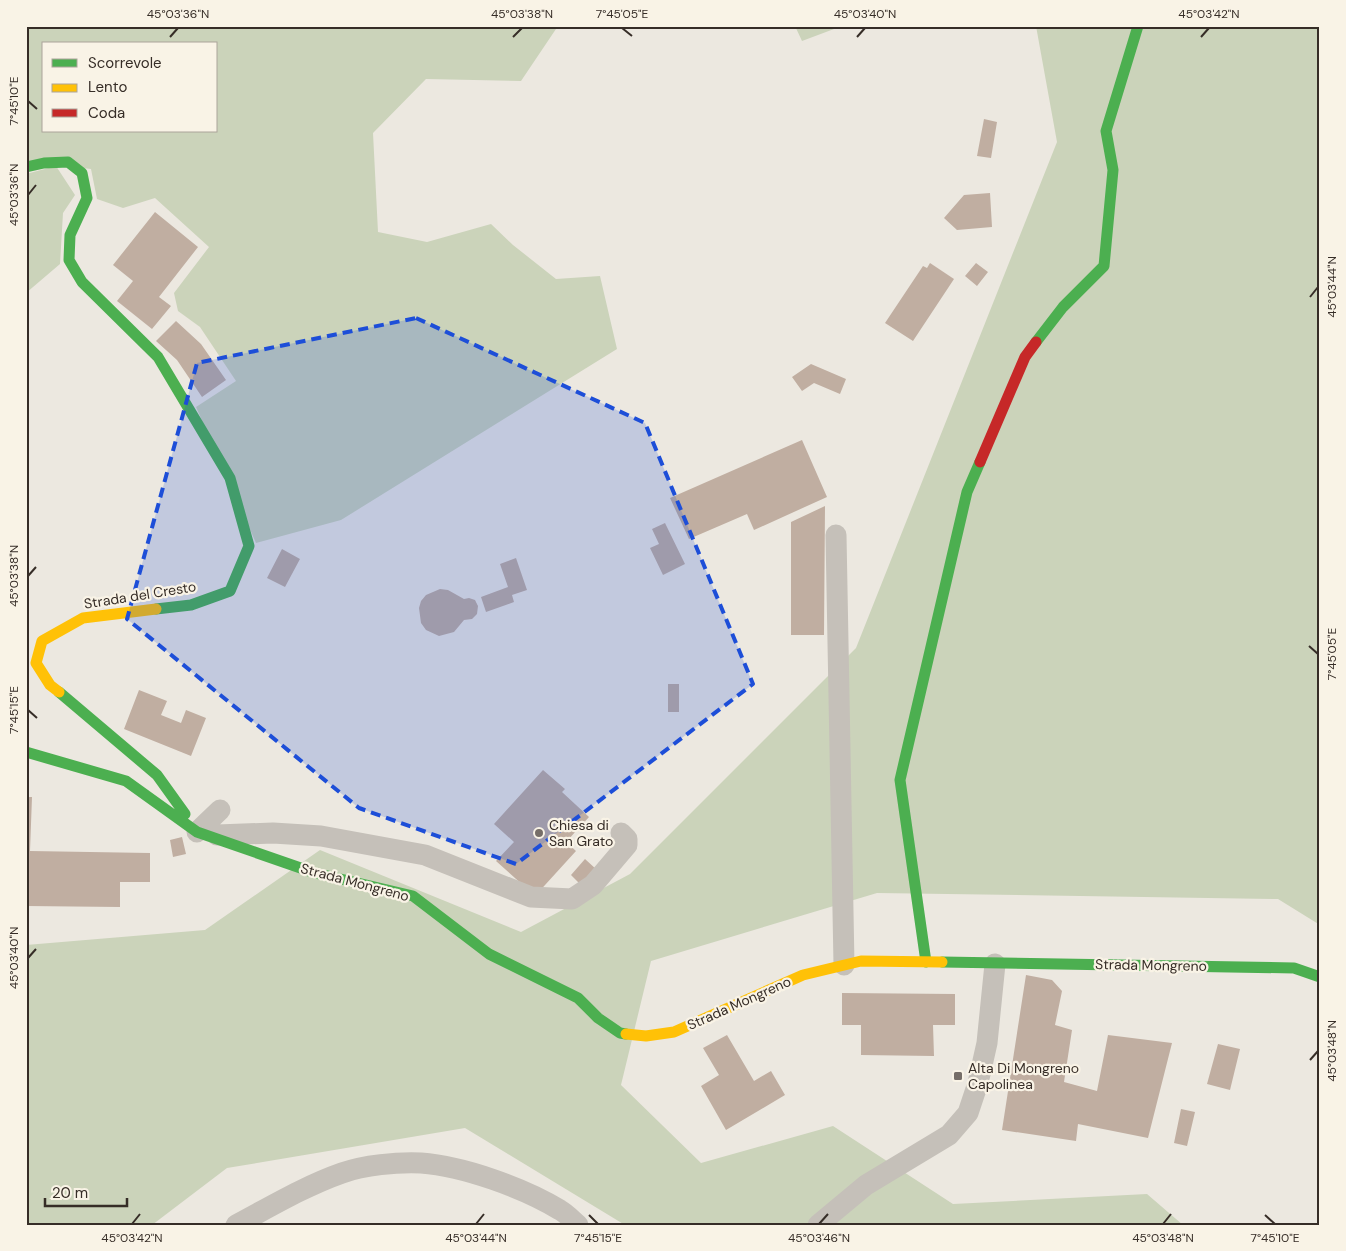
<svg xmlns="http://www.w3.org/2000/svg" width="1346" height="1251" viewBox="0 0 1346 1251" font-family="'DM Sans',sans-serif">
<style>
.green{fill:#cbd3ba;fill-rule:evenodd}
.building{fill:#c0aea1}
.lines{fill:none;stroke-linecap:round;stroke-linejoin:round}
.street{stroke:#c5c0b9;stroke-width:21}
.fast{stroke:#4caf50;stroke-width:11}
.slow{stroke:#ffc107;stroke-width:11}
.jam{stroke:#c62828;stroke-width:11}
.marked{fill:#1d4ed8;fill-opacity:0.2;stroke:#1d4ed8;stroke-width:4;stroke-dasharray:10 6;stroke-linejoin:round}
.ticks{fill:none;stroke:#362d27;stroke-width:2}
.poi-dot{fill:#766e68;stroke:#f9f3e6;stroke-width:2}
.labels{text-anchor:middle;stroke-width:4.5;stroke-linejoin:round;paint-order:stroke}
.street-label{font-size:14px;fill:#362d27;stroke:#f9f3e6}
.poi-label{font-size:14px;fill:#362d27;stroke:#f9f3e6;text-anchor:start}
.neatline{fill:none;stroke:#362d27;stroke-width:2}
.ticks-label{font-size:12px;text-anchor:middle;fill:#362d27}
</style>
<rect width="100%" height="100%" fill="#ece8e0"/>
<path class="green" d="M 26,26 L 558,26 L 521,81 L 426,79 L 373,133 L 378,232 L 427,242 L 491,224 L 513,245 L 556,279 L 600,276 L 617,349 L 341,520 L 256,543 L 196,407 L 236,381 L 200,327 L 178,311 L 174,293 L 209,247 L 155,198 L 123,208 L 97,199 L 91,169 L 26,161 ZM 44,44 L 216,44 L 216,131 L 44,131 Z
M 795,26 L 842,26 L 802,41 Z
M 1036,26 L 1320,26 L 1320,925 L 1278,899 L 877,893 L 651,961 L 621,1085 L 701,1163 L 833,1126 L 953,1204 L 1147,1194 L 1183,1225 L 625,1225 L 465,1128 L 227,1168 L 152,1225 L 26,1225 L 26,945 L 205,930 L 320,850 L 521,932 L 630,874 L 856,648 L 1057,142 Z
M 56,166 L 75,195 L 63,213 L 60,264 L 26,293 L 26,174 Z"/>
<path class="building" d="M 984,119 L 997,122 L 991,158 L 977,156 Z
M 990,193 L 992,227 L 957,230 L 944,218 L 964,195 Z
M 155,212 L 198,247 L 159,297 L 171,306 L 152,329 L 117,301 L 133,281 L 113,265 Z
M 930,263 L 954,279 L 913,341 L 885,323 L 923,266 L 927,268 Z
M 976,263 L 988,272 L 977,286 L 965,276 Z
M 176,321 L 201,344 L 226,380 L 202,397 L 177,360 L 156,341 Z
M 811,364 L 846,379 L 840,394 L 814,383 L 802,391 L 792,377 Z
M 802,440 L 827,497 L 754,530 L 747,514 L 689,539 L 670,498 Z
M 825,506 L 824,635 L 791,635 L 791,522 Z
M 665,523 L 685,564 L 663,575 L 650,548 L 659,544 L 652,529 Z
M 282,549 L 300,559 L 285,587 L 267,578 Z
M 516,558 L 527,590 L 512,595 L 514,602 L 486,612 L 481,597 L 508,587 L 500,564 Z
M 440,589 L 448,590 L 464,599 L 469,598 L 475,600 L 478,606 L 477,614 L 472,619 L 464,620 L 454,632 L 439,636 L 426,630 L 421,623 L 419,608 L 421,601 L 426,595 Z
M 668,684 L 679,684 L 679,712 L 668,712 Z
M 139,690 L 167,701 L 161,715 L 181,723 L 186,710 L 206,718 L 191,756 L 124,729 Z
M 543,770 L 565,789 L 562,792 L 589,817 L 566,842 L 576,851 L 535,896 L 496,861 L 514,842 L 494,824 Z
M 26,797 L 32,797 L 30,851 L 150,853 L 150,882 L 120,882 L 120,907 L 26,906 Z
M 182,837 L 186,854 L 173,857 L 170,840 Z
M 585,859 L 597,870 L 582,886 L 571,875 Z
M 1026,975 L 1052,980 L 1062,991 L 1055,1025 L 1072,1030 L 1064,1082 L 1097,1091 L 1108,1035 L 1172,1043 L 1148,1138 L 1078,1124 L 1076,1141 L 1002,1130 Z
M 842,993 L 955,994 L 955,1025 L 933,1025 L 934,1056 L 861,1055 L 861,1025 L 842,1025 Z
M 727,1035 L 754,1081 L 771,1071 L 785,1095 L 726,1130 L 701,1086 L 719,1075 L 703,1048 Z
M 1218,1044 L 1240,1049 L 1230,1090 L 1207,1084 Z
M 1181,1109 L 1195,1112 L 1187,1146 L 1174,1143 Z"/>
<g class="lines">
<path class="street" d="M 836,535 L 844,965
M 197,832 L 220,810
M 217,835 L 273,833 L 321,836 L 425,855 L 531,897 L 572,899 L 593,885 L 627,845 L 627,839 L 621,833
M 236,1225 C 270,1207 305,1186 342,1173 C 364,1165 397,1162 421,1163 C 463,1166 524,1188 560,1210 C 567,1214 572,1220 578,1225
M 818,1225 L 866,1185 L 949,1135 L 968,1113 L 978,1083 L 987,1043 L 995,964"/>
<path class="fast" d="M 26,167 L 44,163 L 68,162 L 82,173 L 87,198 L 70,235 L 69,260 L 82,282 L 158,357 L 230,478 L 249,546 L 230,591 L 191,605 L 156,609
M 1036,342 L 1063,307 L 1104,266 L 1113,170 L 1106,131 L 1138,26
M 59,692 L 157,775 L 185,814
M 26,752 L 126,781 L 197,832 L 315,873 L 413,896 L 489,954 L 578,998 L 598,1018 L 620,1033 L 626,1034
M 926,962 L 900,780 L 967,492 L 980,462
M 942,962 L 1294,968 L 1320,977"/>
<path class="slow" d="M 59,692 L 50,685 L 36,663 L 42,641 L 83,618 L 156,609
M 626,1034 L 646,1036 L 674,1032 L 803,975 L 861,961 L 942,962"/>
<path class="jam" d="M 980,462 L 1025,357 L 1036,342"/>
</g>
<path class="marked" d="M 416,318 L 645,423 L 753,684 L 516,864 L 359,808 L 127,619 L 197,363 Z"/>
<path class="ticks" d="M 622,28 L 632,36M 170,37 L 178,28M 513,37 L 522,28M 857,37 L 865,28M 1201,37 L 1209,28M 28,101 L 37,109M 28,195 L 36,185M 1310,297 L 1318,287M 28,576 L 36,567M 1309,646 L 1318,654M 28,710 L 37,718M 28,958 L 36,949M 1310,1060 L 1318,1051M 589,1215 L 598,1224M 1265,1215 L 1275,1224M 132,1224 L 140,1214M 476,1224 L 484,1214M 819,1224 L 828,1214M 1163,1224 L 1171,1214"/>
<g class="poi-dot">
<circle cx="539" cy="833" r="5"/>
<rect x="953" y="1071" width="10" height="10" rx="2.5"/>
</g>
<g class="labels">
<g class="street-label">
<text transform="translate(140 595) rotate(-9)" y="5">Strada del Cresto</text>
<text transform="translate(355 882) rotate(15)" y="5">Strada Mongreno</text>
<text transform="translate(1151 965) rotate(1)" y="5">Strada Mongreno</text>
<text transform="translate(739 1003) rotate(-24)" y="5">Strada Mongreno</text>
</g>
<g class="poi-label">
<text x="549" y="830">Chiesa di<tspan x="549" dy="16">San Grato</tspan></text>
<text x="968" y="1073">Alta Di Mongreno<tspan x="968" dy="16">Capolinea</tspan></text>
</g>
</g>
<rect width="1346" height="1251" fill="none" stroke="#f9f3e6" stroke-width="55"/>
<rect x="42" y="42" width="175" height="90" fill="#f9f3e6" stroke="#aba49a"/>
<rect x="52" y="59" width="25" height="8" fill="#4caf50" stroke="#aba49a"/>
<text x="88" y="68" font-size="15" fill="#362d27">Scorrevole</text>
<rect x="52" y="84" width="25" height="8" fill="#ffc107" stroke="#aba49a"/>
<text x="88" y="92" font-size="15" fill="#362d27">Lento</text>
<rect x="52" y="109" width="25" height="8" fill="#c62828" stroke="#aba49a"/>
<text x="88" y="118" font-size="15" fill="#362d27">Coda</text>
<path d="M45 1198v8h82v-8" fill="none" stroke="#362d27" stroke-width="2.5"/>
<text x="52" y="1198" font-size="15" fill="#362d27" stroke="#f9f3e6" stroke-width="4" paint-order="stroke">20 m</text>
<rect x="28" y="28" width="1290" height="1196" class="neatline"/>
<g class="ticks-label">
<text x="178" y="18">45°03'36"N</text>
<text x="522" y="18">45°03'38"N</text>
<text x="622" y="18">7°45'05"E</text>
<text x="865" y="18">45°03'40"N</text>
<text x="1209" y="18">45°03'42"N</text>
<text transform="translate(14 101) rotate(-90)" y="4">7°45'10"E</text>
<text transform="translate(14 195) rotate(-90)" y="4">45°03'36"N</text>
<text transform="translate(1332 287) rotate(-90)" y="4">45°03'44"N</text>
<text transform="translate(14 576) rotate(-90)" y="4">45°03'38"N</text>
<text transform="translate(1332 654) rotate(-90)" y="4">7°45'05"E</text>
<text transform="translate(14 710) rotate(-90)" y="4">7°45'15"E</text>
<text transform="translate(14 958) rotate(-90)" y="4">45°03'40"N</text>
<text transform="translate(1332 1051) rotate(-90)" y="4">45°03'48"N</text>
<text x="132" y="1242">45°03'42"N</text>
<text x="476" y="1242">45°03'44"N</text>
<text x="598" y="1242">7°45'15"E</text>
<text x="819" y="1242">45°03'46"N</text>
<text x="1163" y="1242">45°03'48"N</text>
<text x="1275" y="1242">7°45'10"E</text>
</g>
</svg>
